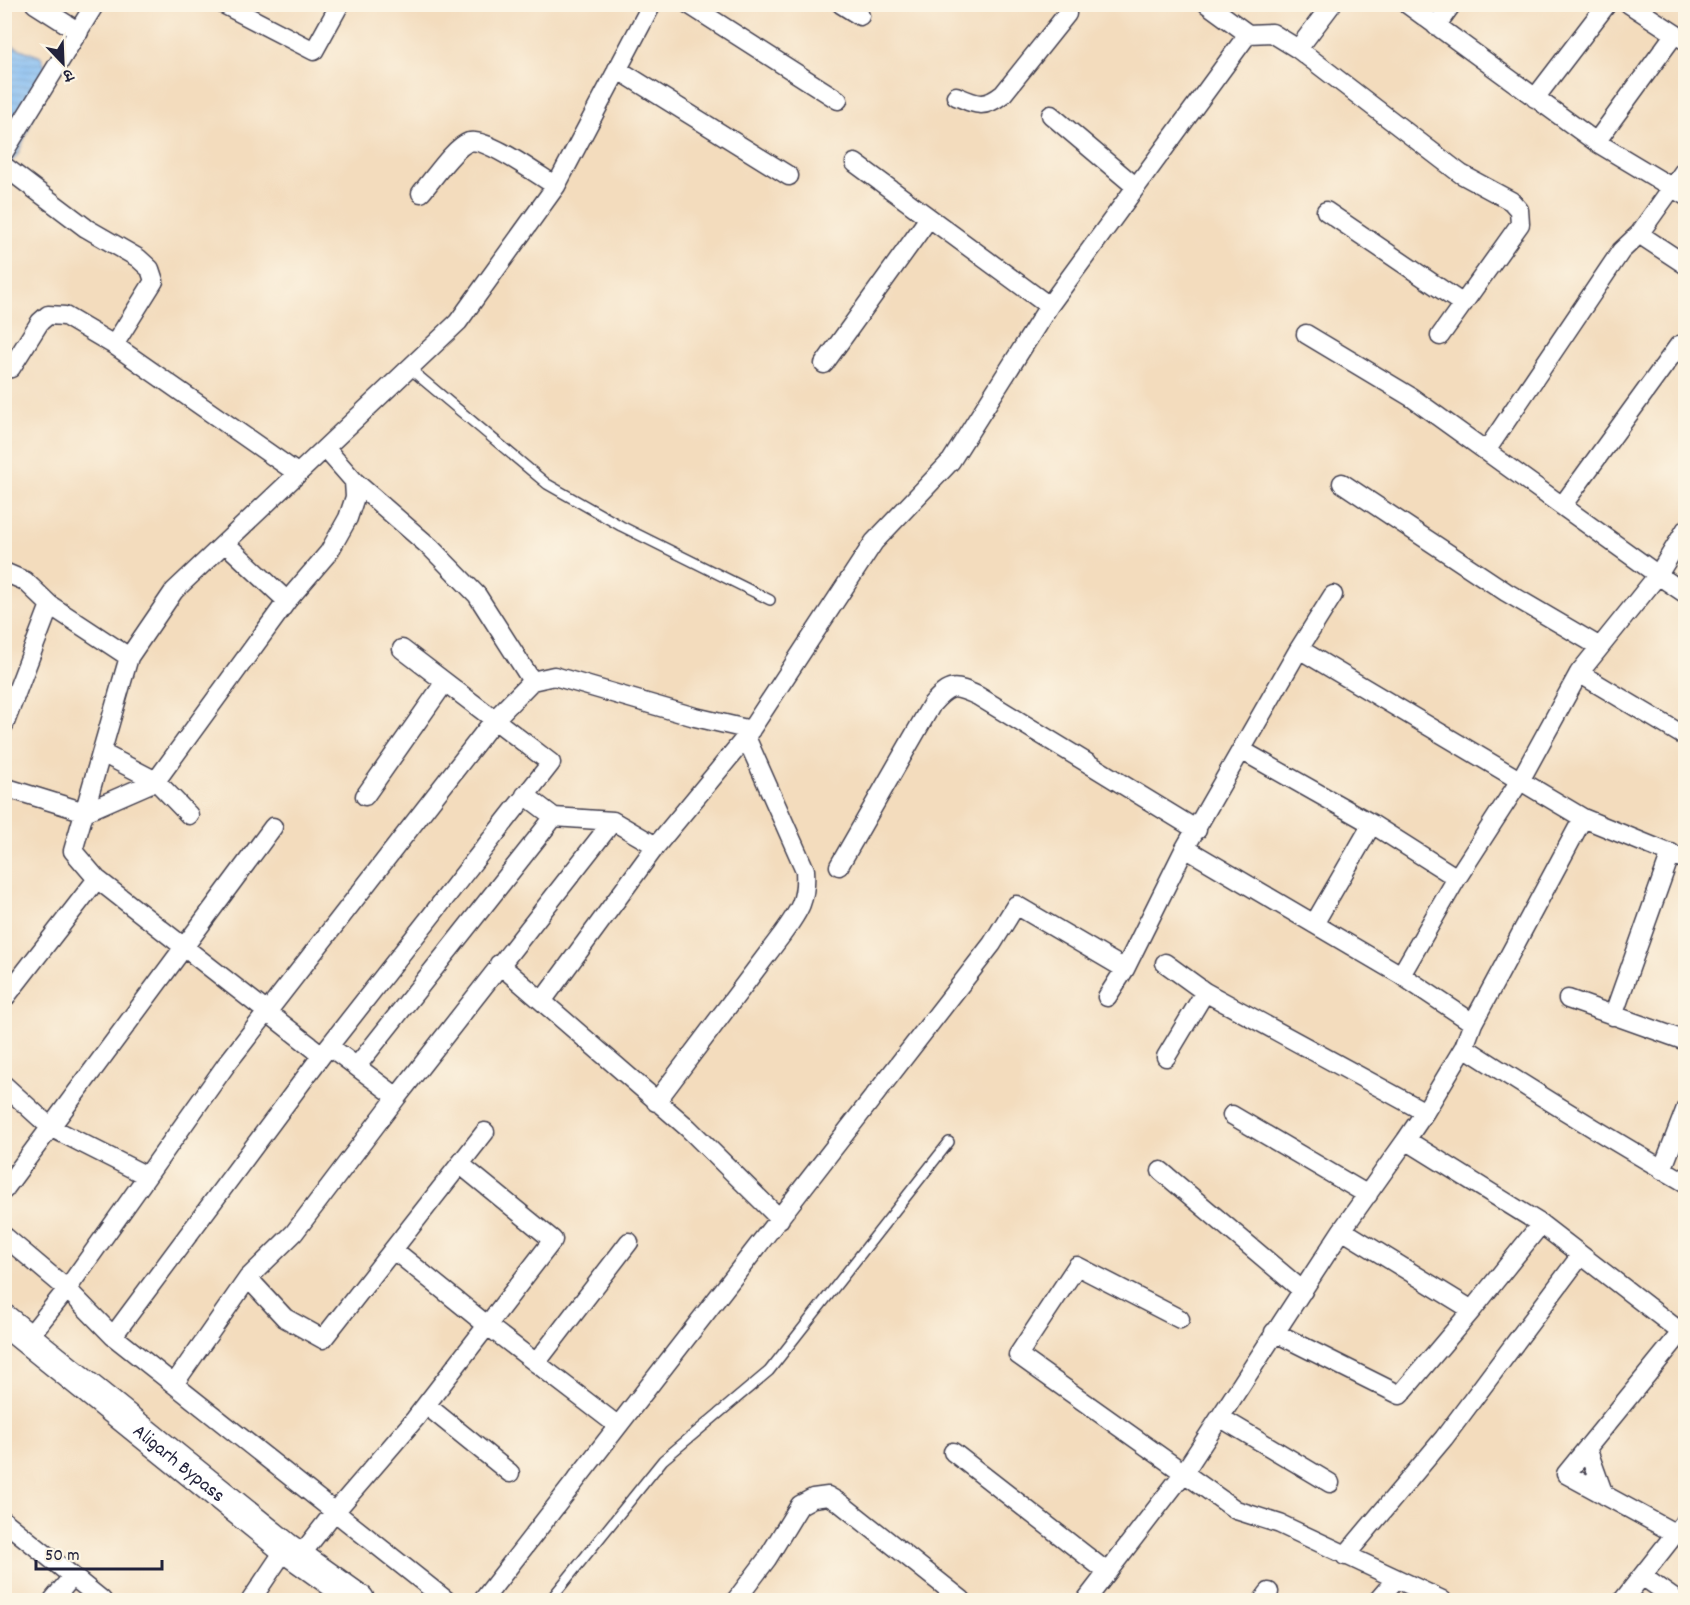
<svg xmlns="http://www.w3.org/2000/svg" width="1690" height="1605" viewBox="0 0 1690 1605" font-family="Dekko,'Playpen Sans Deva',sans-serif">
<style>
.water{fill:url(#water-rules);stroke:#526f97;stroke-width:1.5}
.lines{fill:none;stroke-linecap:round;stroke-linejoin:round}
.service-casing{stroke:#413e4e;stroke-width:12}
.minor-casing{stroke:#413e4e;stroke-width:21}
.trunk-casing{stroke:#413e4e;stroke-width:33}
.service{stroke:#fff;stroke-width:9}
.minor{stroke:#fff;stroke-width:18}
.trunk{stroke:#fff;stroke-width:30}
.labels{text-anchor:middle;stroke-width:4.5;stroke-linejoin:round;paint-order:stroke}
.street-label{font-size:20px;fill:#22223b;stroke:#fcf5e5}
</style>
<defs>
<pattern id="water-rules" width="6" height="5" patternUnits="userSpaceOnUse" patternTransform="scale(1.5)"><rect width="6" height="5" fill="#82bcf3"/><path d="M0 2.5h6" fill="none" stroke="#70a1d1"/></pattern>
</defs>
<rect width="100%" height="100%" fill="#fcf5e5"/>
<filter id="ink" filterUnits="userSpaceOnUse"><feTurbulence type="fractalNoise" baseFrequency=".0167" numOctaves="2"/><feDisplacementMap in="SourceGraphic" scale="12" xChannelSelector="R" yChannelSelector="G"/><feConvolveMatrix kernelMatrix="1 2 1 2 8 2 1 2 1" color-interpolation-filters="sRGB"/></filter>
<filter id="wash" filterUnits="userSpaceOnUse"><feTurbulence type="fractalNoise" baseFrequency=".008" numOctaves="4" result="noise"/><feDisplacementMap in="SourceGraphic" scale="24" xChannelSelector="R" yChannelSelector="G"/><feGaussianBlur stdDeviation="1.35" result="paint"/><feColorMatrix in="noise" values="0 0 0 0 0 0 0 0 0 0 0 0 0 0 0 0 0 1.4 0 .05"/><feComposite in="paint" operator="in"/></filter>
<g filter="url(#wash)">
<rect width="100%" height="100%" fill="#f3dcbd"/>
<path class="water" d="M 5,43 L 41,57 L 50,77 L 18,154 L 5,170 Z"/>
</g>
<g filter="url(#ink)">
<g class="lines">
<g class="service-casing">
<path id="service" d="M 409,368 L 547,484 L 621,526 L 770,600
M 550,1600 L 663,1460 L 769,1371 L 949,1142"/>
</g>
<g class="minor-casing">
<path id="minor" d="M 35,4 L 79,32
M 223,4 L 314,51 L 340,4
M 688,4 L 838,100
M 841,4 L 860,16
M 1207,4 L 1248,34
M 1407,4 L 1596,142 L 1686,196
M 1629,4 L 1686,41
M 1436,26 L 1452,4
M 1298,49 L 1332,4
M 617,69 L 789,176
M 956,96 C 977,105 984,109 1003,94 L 1067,14
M 1535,98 L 1607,4
M 1051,115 L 1136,187
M 1596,142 L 1674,35
M 4,152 L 95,4
M 855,163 L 1049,306
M 4,166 L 86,228 L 138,258 L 150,269 L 154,281 L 114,345
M 421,193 C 432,181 454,147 469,142 C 487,137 539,176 556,186
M 1326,211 L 1463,304
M 1639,234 L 1686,168
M 1306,334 L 1411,397 L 1658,575 L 1579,673 L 1686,737
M 824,364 L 929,218
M 4,369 L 11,368 L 40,322 L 48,315 L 65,316 L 114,345 L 297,473
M 1486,451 L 1621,251 L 1639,234 L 1686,265
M 354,481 L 431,548 L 477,595 L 532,681
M 1342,483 L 1506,592 L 1600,647
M 1562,506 L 1679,345
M 1686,529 L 1658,575 L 1686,594
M 225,543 L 287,601
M 4,572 L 25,581 L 50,605 L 129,657 L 73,851 L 97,879 L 4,999
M 1299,649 L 1333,595
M 129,657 L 174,591 L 458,322 L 556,186 L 652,4
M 4,725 L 50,605
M 1243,751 L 1372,824 L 1457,878
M 102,753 L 156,781 L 189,815
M 4,787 L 85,812 L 156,781 L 287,601 L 329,552 L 348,518 L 355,497 L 354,481 L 325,448
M 525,795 L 554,817 L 613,821 L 656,846
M 365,796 L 445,682
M 1185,848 L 1401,975 L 1473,1023 L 1464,1047 C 1537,1094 1610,1139 1686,1183
M 839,866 L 932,704 C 950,684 954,685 978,696 L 1197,830
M 97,879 L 322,1055
M 1314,924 L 1372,824
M 1165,963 L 1205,992 L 1425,1112 L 1406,1140 L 1541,1224 L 1686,1336
M 499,964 L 688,1128 L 780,1219
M 1401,975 L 1457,878 L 1521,779 L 1579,673
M 1107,997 L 1125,969 L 1185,848 L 1299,649 L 1583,818 L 1686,860
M 1568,999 L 1686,1041
M 543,1000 L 656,846 L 746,737 L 874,542 L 951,461 L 1049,306 L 1248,34 L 1272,33 L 1298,49 L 1461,174 L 1511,201 L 1519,210 L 1520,224 L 1440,336
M 1613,1016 L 1671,853
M 1473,1023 L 1583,818
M 1166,1057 L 1205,992
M 357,1066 L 554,817
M 4,1085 L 50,1127 L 147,1176
M 397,1097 L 613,821
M 656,1102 L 781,936 C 799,911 807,901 805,870 L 746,737
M 1425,1112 L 1464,1047
M 1232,1115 L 1368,1195
M 1662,1170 L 1686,1108
M 1161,1171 L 1303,1291
M 4,1190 L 273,827
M 4,1236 L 67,1289 L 113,1336 L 446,1600
M 395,1251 L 488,1326 L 617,1425
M 248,1278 L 285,1318 L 323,1339 L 485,1132
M 1472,1310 L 1541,1224
M 1180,1319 L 1077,1266 L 1018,1355 L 1236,1510 L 1280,1524 L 1442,1600
M 1274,1332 L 1400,1395 L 1472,1310 L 1342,1230
M 113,1336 L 322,1055 L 551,763 L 402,649
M 28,1338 L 67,1289 L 226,1065 L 494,720 L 532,681 L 554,676 L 695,717 L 751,730
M 536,1363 L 629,1242
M 174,1384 L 248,1278 L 294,1233 L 397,1097 L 329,1046
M 426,1405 L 510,1473
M 1221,1418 L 1330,1483
M 1587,1448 L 1604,1495
M 953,1452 L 1107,1572
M 4,1521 L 102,1600
M 1676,1534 L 1566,1474 L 1680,1334
M 300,1556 L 328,1520 L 415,1419 L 553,1240 L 461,1165
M 1345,1556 L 1444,1438 L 1581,1255
M 1642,1576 L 1676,1600
M 53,1600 L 72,1577
M 251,1600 L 286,1548
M 483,1600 L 992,944 L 1016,905 L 1125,969
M 736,1600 L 767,1559 L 800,1505 L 813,1498 L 828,1496 L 840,1503 L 962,1600
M 1086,1600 L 1183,1474 L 1342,1230 L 1406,1140
M 1263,1600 L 1269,1592
M 1378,1600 L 1396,1579
M 1623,1600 L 1686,1520"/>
</g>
<g class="trunk-casing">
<g id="trunk">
<path id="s1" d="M 4,1320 L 286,1548 L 359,1600"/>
</g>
</g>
<use href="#service" class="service"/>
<use href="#minor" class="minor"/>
<use href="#trunk" class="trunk"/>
</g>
</g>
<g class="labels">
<g class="street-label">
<text dy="7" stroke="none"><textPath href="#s1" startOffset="226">Aligarh Bypass</textPath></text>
</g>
</g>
<rect width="1690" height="1605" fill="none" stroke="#fcf5e5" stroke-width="24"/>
<g transform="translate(63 63) rotate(157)" stroke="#fcf5e5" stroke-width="4.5" paint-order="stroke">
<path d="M0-4.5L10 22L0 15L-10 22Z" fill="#22223b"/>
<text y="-9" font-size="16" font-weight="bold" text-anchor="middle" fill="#22223b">उ</text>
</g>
<path d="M36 1560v9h126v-9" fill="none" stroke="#22223b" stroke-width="3"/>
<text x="45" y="1560" font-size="18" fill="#22223b" stroke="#fcf5e5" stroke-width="4.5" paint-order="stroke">50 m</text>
</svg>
